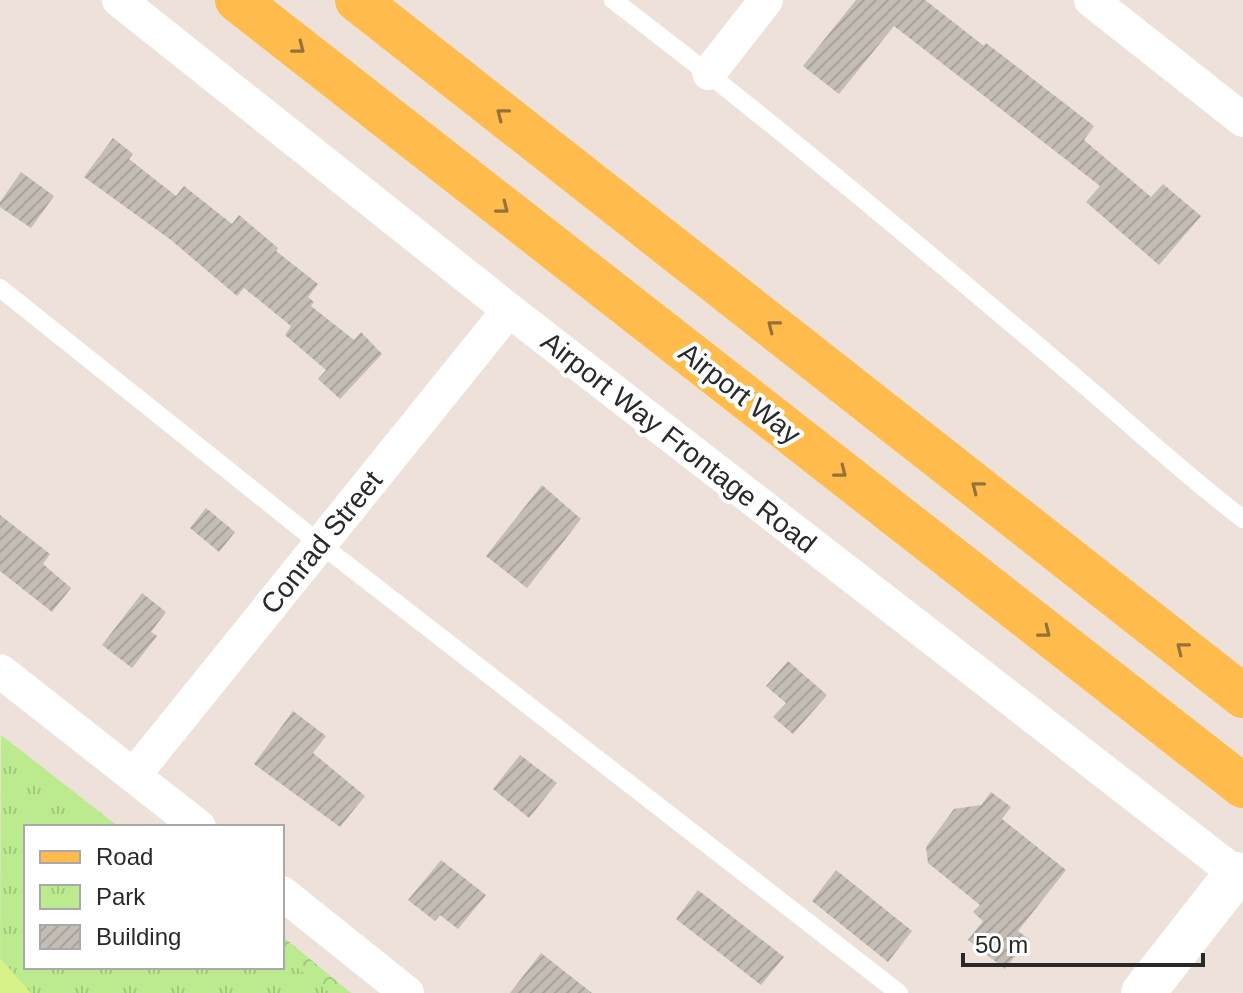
<svg xmlns="http://www.w3.org/2000/svg" width="1243" height="993" viewBox="0 0 1243 993" font-family="Helvetica,sans-serif">
<style>
.forest{fill:url(#forest-crowns)}
.park{fill:url(#park-tufts)}
.pitch{fill:#d6f389}
.building{fill:url(#building-hatch)}
.lines{fill:none;stroke-linecap:round;stroke-linejoin:round}
.lane{stroke:#fff;stroke-width:18}
.street{stroke:#fff;stroke-width:34}
.secondary{stroke:#fff;stroke-width:44}
.primary{stroke:#ffbb4c;stroke-width:44}
.oneway{stroke:#94723a}
.labels{text-anchor:middle;stroke-width:8;stroke-linejoin:round;paint-order:stroke}
.street-label{font-size:28px;fill:#292929;stroke:#fff}
</style>
<defs>
<pattern id="forest-crowns" width="20" height="18" patternUnits="userSpaceOnUse" patternTransform="scale(2)"><rect width="20" height="18" fill="#bbea8f"/><path d="M2 6a3 3 0 1 1 6 0M12 15a3 3 0 1 1 6 0" fill="none" stroke="#a1c97b"/></pattern>
<pattern id="park-tufts" width="24" height="20" patternUnits="userSpaceOnUse" patternTransform="scale(2)"><rect width="24" height="20" fill="#bbea8f"/><path d="M3 7l-1-3M5 7V3M7 7l1-3M15 17l-1-3M17 17v-4M19 17l1-3" fill="none" stroke="#a1c97b"/></pattern>
<pattern id="building-hatch" width="6" height="6" patternUnits="userSpaceOnUse" patternTransform="scale(2)"><rect width="6" height="6" fill="#c4bdb5"/><path d="M-1 1l2-2M0 6l6-6M5 7l2-2" fill="none" stroke="#a8a29c"/></pattern>
</defs>
<rect width="100%" height="100%" fill="#ede1d9"/>
<path class="forest" d="M 282,936 L 351,993 L 151,993 L 282,967 Z"/>
<path class="park" d="M 1,735 L 119,827 L 26,827 L 26,967 L 282,967 L 282,956 L 330,993 L 0,993 Z"/>
<path class="pitch" d="M 0,958 L 31,993 L 0,993 Z"/>
<path class="building" d="M 856,0 L 925,0 L 984,46 L 986,43 L 1094,126 L 1084,140 L 1151,197 L 1163,184 L 1201,216 L 1159,265 L 1086,202 L 1100,186 L 894,26 L 839,94 L 803,66 Z
M 113,138 L 133,154 L 129,159 L 176,196 L 184,186 L 232,224 L 239,215 L 278,248 L 276,251 L 318,284 L 308,297 L 314,302 L 311,306 L 354,340 L 361,332 L 382,354 L 340,399 L 318,379 L 326,370 L 285,335 L 291,326 L 244,288 L 237,296 L 171,240 L 84,177 Z
M 21,172 L 54,196 L 31,228 L 0,207 L 0,202 Z
M 542,485 L 581,519 L 527,588 L 486,556 Z
M 206,508 L 235,532 L 219,552 L 190,528 Z
M 0,515 L 50,554 L 43,564 L 71,588 L 52,612 L 0,571 Z
M 142,593 L 166,612 L 151,632 L 157,636 L 132,668 L 102,645 Z
M 788,661 L 827,695 L 793,734 L 773,717 L 786,703 L 766,686 Z
M 293,711 L 326,736 L 313,753 L 365,796 L 340,827 L 254,764 Z
M 520,755 L 557,783 L 529,818 L 493,789 Z
M 991,792 L 1011,807 L 1002,819 L 1066,870 L 1018,931 L 1029,939 L 1005,969 L 968,940 L 983,921 L 973,912 L 980,905 L 928,863 L 926,847 L 954,809 L 981,805 Z
M 441,860 L 486,895 L 458,929 L 440,915 L 435,921 L 408,900 Z
M 836,870 L 912,931 L 888,962 L 812,901 Z
M 698,890 L 784,957 L 761,985 L 676,919 Z
M 541,953 L 592,993 L 510,993 Z"/>
<g class="lines">
<path class="lane" d="M 613,0 C 767,117 915,242 1063,367 C 1123,417 1180,471 1243,519
M 0,288 L 319,543 L 899,993"/>
<path class="street" d="M 119,0 L 509,310 L 1243,879
M 1091,0 L 1243,120
M 709,73 L 766,0
M 0,671 L 199,827
M 134,775 L 509,310
M 282,893 L 407,993"/>
<path class="secondary" d="M 1143,993 L 1236,874"/>
<path class="primary" d="M 237,0 L 1243,786
M 357,0 L 1243,696"/>
</g>
<defs><path id="oneway-chevron" d="M-2-3.5L2.5 0L-2 3.5" fill="none" stroke-width="1.6" stroke-linecap="round" stroke-linejoin="round" transform="scale(2)"/></defs>
<g class="oneway">
<use href="#oneway-chevron" transform="translate(299 48) rotate(38)"/>
<use href="#oneway-chevron" transform="translate(502 114) rotate(-142)"/>
<use href="#oneway-chevron" transform="translate(503 208) rotate(38)"/>
<use href="#oneway-chevron" transform="translate(773 326) rotate(-142)"/>
<use href="#oneway-chevron" transform="translate(841 472) rotate(38)"/>
<use href="#oneway-chevron" transform="translate(977 487) rotate(-142)"/>
<use href="#oneway-chevron" transform="translate(1045 632) rotate(38)"/>
<use href="#oneway-chevron" transform="translate(1182 648) rotate(-142)"/>
</g>
<g class="labels">
<g class="street-label">
<text transform="translate(740 393) rotate(38)" y="10">Airport Way</text>
<text transform="translate(679 442) rotate(38)" y="10">Airport Way Frontage Road</text>
<text transform="translate(321 542) rotate(-51)" y="10">Conrad Street</text>
</g>
</g>
<rect x="24" y="825" width="260" height="144" fill="#ffffff" stroke="#a9a9a9" stroke-width="2"/>
<rect x="40" y="851" width="40" height="12" fill="#ffbb4c" stroke="#a9a9a9" stroke-width="2"/>
<text x="96" y="865" font-size="24" fill="#292929">Road</text>
<rect x="40" y="885" width="40" height="24" fill="url(#park-tufts)" stroke="#a9a9a9" stroke-width="2"/>
<text x="96" y="905" font-size="24" fill="#292929">Park</text>
<rect x="40" y="925" width="40" height="24" fill="url(#building-hatch)" stroke="#a9a9a9" stroke-width="2"/>
<text x="96" y="945" font-size="24" fill="#292929">Building</text>
<path d="M963 953v12h240v-12" fill="none" stroke="#292929" stroke-width="4"/>
<text x="975" y="953" font-size="24" fill="#292929" stroke="#ffffff" stroke-width="6" paint-order="stroke">50 m</text>
</svg>
